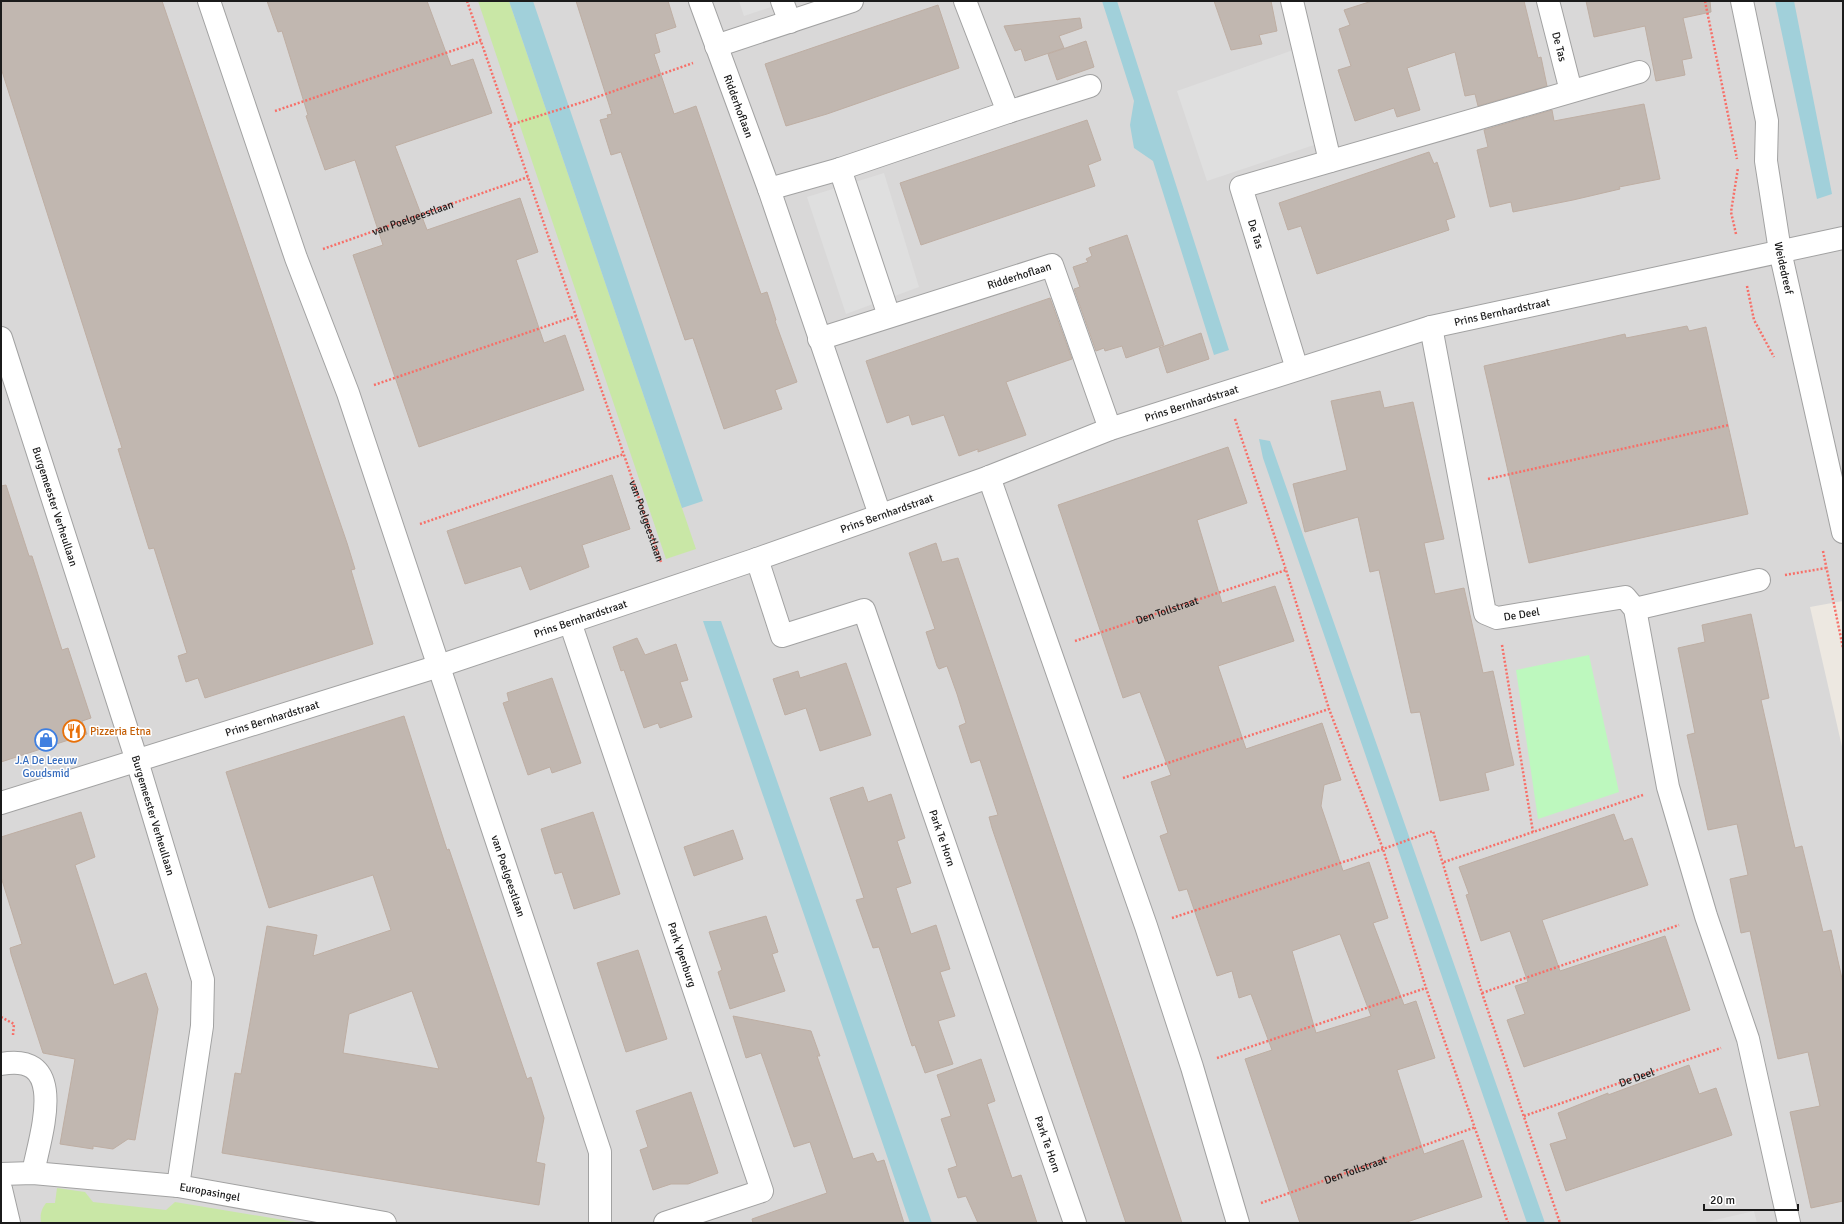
<svg xmlns="http://www.w3.org/2000/svg" width="1844" height="1224" viewBox="0 0 1844 1224" font-family="Signika,sans-serif">
<style>
.residential{fill:#d9d8d8}
.grass{fill:#c9e7a6}
.park{fill:#bdf8be}
.parking{fill:#dfdfdf}
.water{fill:#a1d0da}
.building{fill:#c1b7b0;stroke:#beaea3;fill-rule:evenodd}
.lines{fill:none;stroke-linecap:round;stroke-linejoin:round}
.minor-casing{stroke:#a2a2a2;stroke-width:24}
.path{stroke:#f76f68;stroke-width:2.5;stroke-dasharray:2 2;stroke-linecap:butt}
.minor{stroke:#fff;stroke-width:22}
.labels{text-anchor:middle;stroke-width:3;stroke-linejoin:round;paint-order:stroke}
.street-label{font-size:11px;fill:#1b1b1b;stroke:#fff}
.food-label{font-size:11px;fill:#c56008;stroke:#fff;text-anchor:start}
.shop-label{font-size:11px;fill:#366cbe;stroke:#fff}
</style>
<rect width="100%" height="100%" fill="#ede8e1"/>
<path class="residential" d="M 1,1 L 1843,1 L 1843,601 L 1810,607 L 1843,751 L 1843,1223 L 1,1223 Z"/>
<path class="grass" d="M 478,1 L 509,1 L 696,549 L 666,559 Z
M 57,1188 L 85,1192 L 93,1202 L 166,1210 L 175,1202 L 302,1223 L 41,1223 C 40,1214 41,1210 46,1203 L 55,1203 Z"/>
<path class="park" d="M 1589,655 L 1619,792 L 1538,819 L 1516,670 Z"/>
<path class="parking" d="M 739,1 L 789,1 L 744,16 Z
M 1296,49 L 1317,144 L 1207,181 L 1177,91 Z
M 884,173 L 919,287 L 846,314 L 807,197 Z
M 1754,1211 L 1757,1223 L 1702,1223 Z"/>
<path class="water" d="M 509,1 L 533,1 L 703,501 L 682,508 Z
M 1102,1 L 1117,1 L 1229,350 L 1214,355 L 1153,161 L 1134,148 L 1130,125 L 1134,101 Z
M 1775,1 L 1794,1 L 1832,194 L 1817,199 Z
M 1259,439 L 1270,441 L 1545,1223 L 1527,1223 L 1263,458 Z
M 703,621 L 721,621 L 932,1223 L 910,1223 Z"/>
<path class="building" d="M 1,1 L 162,1 L 347,543 L 355,569 L 351,570 L 373,644 L 205,698 L 198,678 L 186,682 L 178,656 L 187,653 L 154,548 L 149,549 L 118,449 L 122,448 L 1,68 Z
M 267,1 L 427,1 L 451,66 L 473,59 L 492,113 L 395,146 L 427,230 L 520,198 L 538,252 L 516,260 L 544,343 L 565,335 L 584,390 L 419,447 L 353,255 L 383,245 L 355,160 L 325,170 L 306,116 L 308,115 L 282,31 L 278,32 Z
M 576,1 L 668,1 L 676,27 L 655,34 L 660,52 L 654,54 L 674,114 L 696,106 L 761,294 L 767,292 L 776,320 L 775,321 L 797,382 L 775,390 L 782,409 L 724,429 L 693,338 L 685,340 L 621,152 L 611,155 L 600,120 L 608,118 L 607,115 L 612,114 Z
M 1214,1 L 1271,1 L 1277,31 L 1259,35 L 1262,44 L 1231,50 Z
M 1372,1 L 1524,1 L 1538,58 L 1541,57 L 1547,86 L 1478,106 L 1475,94 L 1465,96 L 1455,52 L 1407,68 L 1420,110 L 1397,117 L 1394,108 L 1355,121 L 1338,70 L 1351,66 L 1339,29 L 1350,25 L 1344,10 Z
M 1586,1 L 1710,1 L 1711,12 L 1683,18 L 1692,58 L 1682,60 L 1685,75 L 1656,81 L 1645,26 L 1594,37 Z
M 938,5 L 959,68 L 827,114 L 786,126 L 765,64 Z
M 1080,18 L 1082,28 L 1059,36 L 1064,48 L 1025,61 L 1021,49 L 1015,51 L 1004,26 Z
M 1086,41 L 1094,67 L 1057,80 L 1048,54 Z
M 1644,104 L 1660,179 L 1619,187 L 1620,189 L 1573,200 L 1513,212 L 1511,202 L 1490,207 L 1477,150 L 1488,147 L 1484,130 L 1552,110 L 1554,121 Z
M 1087,120 L 1101,160 L 1088,165 L 1095,186 L 921,245 L 900,183 Z
M 1429,152 L 1434,164 L 1437,162 L 1455,217 L 1446,220 L 1449,230 L 1317,274 L 1301,226 L 1288,230 L 1279,203 Z
M 1127,235 L 1164,345 L 1126,358 L 1122,346 L 1105,351 L 1104,348 L 1096,351 L 1074,289 L 1080,287 L 1073,267 L 1088,262 L 1086,259 L 1092,256 L 1089,248 Z
M 1050,298 L 1072,359 L 1006,382 L 1026,435 L 978,452 L 978,449 L 959,456 L 944,415 L 912,425 L 909,415 L 887,423 L 866,361 Z
M 1687,326 L 1689,331 L 1706,327 L 1748,514 L 1529,563 L 1484,366 L 1625,334 L 1626,338 Z
M 1201,333 L 1209,359 L 1167,373 L 1159,348 Z
M 1380,391 L 1384,408 L 1413,402 L 1444,539 L 1424,543 L 1435,594 L 1464,588 L 1483,673 L 1493,671 L 1514,765 L 1485,773 L 1489,790 L 1440,801 L 1420,712 L 1411,713 L 1379,570 L 1370,572 L 1358,517 L 1305,532 L 1293,484 L 1347,470 L 1331,401 Z
M 1228,447 L 1247,503 L 1197,520 L 1222,603 L 1275,586 L 1294,641 L 1218,666 L 1246,749 L 1322,723 L 1341,780 L 1324,785 L 1321,806 L 1343,871 L 1369,862 L 1388,918 L 1373,923 L 1404,1005 L 1416,1001 L 1435,1058 L 1397,1070 L 1424,1154 L 1463,1140 L 1482,1197 L 1404,1223 L 1300,1223 L 1245,1059 L 1272,1050 L 1251,994 L 1239,998 L 1232,971 L 1217,976 L 1187,889 L 1179,891 L 1160,836 L 1168,833 L 1151,782 L 1171,775 L 1140,692 L 1123,698 L 1058,505 ZM 1340,934 L 1371,1016 L 1316,1033 L 1292,951 Z
M 612,475 L 630,529 L 582,545 L 589,567 L 530,590 L 521,566 L 465,584 L 447,531 Z
M 6,485 L 29,556 L 32,556 L 62,650 L 68,648 L 91,718 L 82,721 L 87,734 L 1,762 L 1,486 Z
M 936,543 L 942,562 L 958,558 L 1117,1027 L 1182,1223 L 1126,1223 L 992,828 L 989,817 L 998,815 L 980,760 L 971,763 L 959,726 L 966,723 L 957,694 L 947,666 L 939,669 L 937,666 L 926,632 L 935,629 L 909,553 Z
M 1751,614 L 1769,698 L 1761,700 L 1785,806 L 1795,848 L 1802,846 L 1823,932 L 1831,930 L 1843,983 L 1843,1201 L 1811,1208 L 1790,1112 L 1820,1106 L 1808,1052 L 1778,1059 L 1750,931 L 1741,933 L 1730,879 L 1748,875 L 1737,824 L 1708,830 L 1687,735 L 1695,733 L 1678,648 L 1705,642 L 1702,625 Z
M 637,638 L 645,655 L 676,644 L 688,680 L 680,682 L 692,717 L 660,728 L 658,723 L 644,728 L 624,670 L 621,671 L 613,647 Z
M 846,663 L 871,735 L 820,751 L 806,708 L 785,715 L 773,679 L 798,671 L 800,678 Z
M 552,678 L 581,763 L 552,773 L 550,767 L 528,775 L 503,703 L 509,701 L 507,693 Z
M 404,716 L 447,850 L 449,849 L 527,1079 L 531,1077 L 544,1118 L 536,1162 L 545,1164 L 539,1205 L 222,1153 L 235,1073 L 241,1074 L 267,926 L 317,935 L 313,956 L 391,930 L 373,875 L 269,908 L 226,772 ZM 412,991 L 439,1069 L 343,1053 L 349,1014 Z
M 863,787 L 868,802 L 891,794 L 905,838 L 897,841 L 911,883 L 896,888 L 911,934 L 936,925 L 950,969 L 940,972 L 955,1016 L 938,1021 L 953,1064 L 925,1073 L 915,1045 L 912,1046 L 879,947 L 873,948 L 856,900 L 864,898 L 830,798 Z
M 81,812 L 95,857 L 75,865 L 114,985 L 146,973 L 158,1009 L 135,1140 L 128,1139 L 113,1149 L 93,1146 L 93,1149 L 60,1144 L 75,1059 L 43,1053 L 11,954 L 10,948 L 22,944 L 1,877 L 1,837 Z
M 593,812 L 620,894 L 574,909 L 562,872 L 555,874 L 541,829 Z
M 1614,814 L 1624,841 L 1632,838 L 1648,885 L 1542,920 L 1560,971 L 1665,936 L 1690,1010 L 1524,1067 L 1507,1020 L 1525,1014 L 1515,986 L 1528,982 L 1510,931 L 1481,941 L 1466,895 L 1469,894 L 1459,867 Z
M 733,830 L 743,859 L 694,876 L 684,847 Z
M 766,916 L 778,952 L 772,954 L 785,991 L 730,1009 L 718,972 L 722,970 L 709,932 Z
M 638,950 L 667,1039 L 626,1052 L 597,963 Z
M 733,1016 L 811,1031 L 820,1056 L 817,1056 L 853,1159 L 873,1153 L 877,1162 L 884,1160 L 904,1223 L 753,1223 L 752,1219 L 827,1193 L 810,1142 L 794,1147 L 761,1053 L 746,1058 Z
M 981,1059 L 995,1101 L 987,1104 L 1012,1178 L 1021,1175 L 1037,1223 L 978,1223 L 966,1196 L 958,1198 L 948,1169 L 957,1166 L 941,1119 L 951,1116 L 937,1075 Z
M 1689,1065 L 1699,1094 L 1716,1088 L 1732,1135 L 1566,1191 L 1550,1144 L 1567,1139 L 1558,1113 L 1608,1093 L 1608,1095 Z
M 691,1092 L 718,1173 L 688,1184 L 671,1184 L 653,1190 L 640,1150 L 648,1147 L 636,1111 Z"/>
<g class="lines">
<g class="minor-casing">
<g id="minor">
<path id="s6" d="M 209,1 L 296,258 L 348,393 L 600,1152 L 600,1223"/>
<path id="s7" d="M 700,1 L 769,189 L 880,515"/>
<path d="M 782,1 L 790,22"/>
<path d="M 1292,1 L 1330,161"/>
<path id="s8" d="M 1548,1 L 1571,91"/>
<path id="s9" d="M 1742,1 L 1767,121 L 1766,161 L 1780,251 L 1843,532"/>
<path d="M 716,46 L 852,1"/>
<path d="M 1008,112 L 1090,86"/>
<path d="M 840,169 L 889,316"/>
<path d="M 769,189 L 840,169 L 1008,112 L 965,1"/>
<path id="s10" d="M 1431,327 L 1485,613 L 1497,618 L 1625,597 L 1635,609 L 1668,787 L 1706,916 L 1748,1039 L 1789,1223"/>
<path id="s11" d="M 1,338 L 137,761 L 203,980 L 202,1026 L 178,1186"/>
<path id="s12" d="M 819,339 L 1052,265 L 1110,429"/>
<path d="M 1297,369 L 1241,187 L 1639,72"/>
<path d="M 989,477 L 1146,926 L 1192,1067 L 1238,1223"/>
<path id="s13" d="M 757,559 L 782,636 L 864,610 L 1075,1223"/>
<path d="M 1635,609 L 1759,580"/>
<path id="s14" d="M 570,622 L 762,1191 L 665,1223"/>
<path id="s15" d="M 1,803 L 439,666 L 757,559 L 989,477 L 1110,429 L 1431,327 L 1843,238"/>
<path d="M 1,1064 C 70,1051 40,1136 33,1173"/>
<path id="s16" d="M 1,1174 L 33,1173 L 178,1186 L 385,1223"/>
<path d="M 1,1189 L 9,1223"/>
</g>
</g>
<g class="path">
<path id="s1" d="M 467,1 L 661,562"/>
<path d="M 1705,1 L 1737,159"/>
<path d="M 275,111 L 481,41"/>
<path d="M 510,125 L 583,102 L 693,63"/>
<path d="M 1736,234 L 1731,212 L 1738,168"/>
<path id="s2" d="M 323,249 L 528,177"/>
<path d="M 1747,286 L 1754,320 L 1774,357"/>
<path d="M 374,385 L 576,316"/>
<path d="M 1235,419 L 1286,570 L 1329,709 L 1383,849 L 1426,988 L 1508,1223"/>
<path d="M 1488,479 L 1729,425"/>
<path d="M 420,524 L 624,454"/>
<path d="M 1823,551 L 1843,648"/>
<path d="M 1785,575 L 1826,568"/>
<path id="s3" d="M 1075,641 L 1286,570"/>
<path d="M 1502,645 L 1533,832"/>
<path d="M 1123,778 L 1329,709"/>
<path d="M 1444,862 L 1643,795"/>
<path d="M 1172,918 L 1383,849 L 1433,831 L 1482,993 L 1560,1223"/>
<path d="M 1482,993 L 1679,925"/>
<path d="M 1,1017 L 14,1024 L 13,1035"/>
<path d="M 1217,1058 L 1426,988"/>
<path id="s4" d="M 1524,1116 L 1721,1048"/>
<path id="s5" d="M 1261,1203 L 1476,1127"/>
</g>
<use href="#minor" class="minor"/>
</g>
<defs>
<g id="restaurant-ring" transform="scale(1.15)"><circle r="9.5" fill="#fff" stroke="#e8710a" stroke-width="1.5"/><path d="M-5-6h1v4h1v-4h1v4h1v-4h1v5L-1.5 .5V6h-2V.5L-5-1ZM5-6V6H3V1.5H1.5Q1.5-4 5-6Z" fill="#e8710a"/></g>
<g id="shop-ring" transform="scale(1.15)"><circle r="9.5" fill="#fff" stroke="#3f7fe0" stroke-width="1.5"/><path d="M-5-2.5h2.3a2.7 3.5 0 0 1 5.4 0H5L5.5 6h-11ZM-1.5-2.5h3a1.5 2.3 0 0 0-3 0Z" fill="#3f7fe0"/></g>
</defs>
<g fill-rule="evenodd">
<use href="#restaurant-ring" x="74" y="731"/>
<use href="#shop-ring" x="46" y="740"/>
</g>
<g class="labels">
<g class="street-label">
<text dy="4" stroke="none"><textPath href="#s8" startOffset="47">De Tas</textPath></text>
<text dy="4" stroke="none"><textPath href="#s7" startOffset="112">Ridderhoflaan</textPath></text>
<text dy="4" stroke="none"><textPath href="#s2" startOffset="95">van Poelgeestlaan</textPath></text>
<text transform="translate(1256 234) rotate(73)" y="4">De Tas</text>
<text dy="4" stroke="none"><textPath href="#s9" startOffset="271">Weidedreef</textPath></text>
<text dy="4" stroke="none"><textPath href="#s12" startOffset="210">Ridderhoflaan</textPath></text>
<text dy="4" stroke="none"><textPath href="#s15" startOffset="1580">Prins Bernhardstraat</textPath></text>
<text dy="4" stroke="none"><textPath href="#s15" startOffset="1256">Prins Bernhardstraat</textPath></text>
<text dy="4" stroke="none"><textPath href="#s11" startOffset="177">Burgemeester Verheullaan</textPath></text>
<text dy="4" stroke="none"><textPath href="#s15" startOffset="932">Prins Bernhardstraat</textPath></text>
<text dy="4" stroke="none"><textPath href="#s1" startOffset="550">van Poelgeestlaan</textPath></text>
<text dy="4" stroke="none"><textPath href="#s3" startOffset="97">Den Tollstraat</textPath></text>
<text dy="4" stroke="none"><textPath href="#s10" startOffset="329">De Deel</textPath></text>
<text dy="4" stroke="none"><textPath href="#s15" startOffset="608">Prins Bernhardstraat</textPath></text>
<text dy="4" stroke="none"><textPath href="#s15" startOffset="284">Prins Bernhardstraat</textPath></text>
<text dy="4" stroke="none"><textPath href="#s11" startOffset="501">Burgemeester Verheullaan</textPath></text>
<text dy="4" stroke="none"><textPath href="#s13" startOffset="408">Park Te Horn</textPath></text>
<text dy="4" stroke="none"><textPath href="#s6" startOffset="925">van Poelgeestlaan</textPath></text>
<text dy="4" stroke="none"><textPath href="#s14" startOffset="351">Park Ypenburg</textPath></text>
<text dy="4" stroke="none"><textPath href="#s4" startOffset="119">De Deel</textPath></text>
<text dy="4" stroke="none"><textPath href="#s13" startOffset="732">Park Te Horn</textPath></text>
<text dy="4" stroke="none"><textPath href="#s5" startOffset="100">Den Tollstraat</textPath></text>
<text dy="4" stroke="none"><textPath href="#s16" startOffset="210">Europasingel</textPath></text>
</g>
<g class="food-label">
<text x="90" y="735">Pizzeria Etna</text>
</g>
<g class="shop-label">
<text x="46" y="764">J.A De Leeuw<tspan x="46" dy="13">Goudsmid</tspan></text>
</g>
</g>
<rect width="1844" height="1224" fill="none" stroke="#1b1b1b" stroke-width="4"/>
<path d="M1704 1204v6h94v-6" fill="none" stroke="#1b1b1b" stroke-width="2"/>
<text x="1710" y="1204" font-size="12" fill="#1b1b1b" stroke="#ffffff" stroke-width="3" paint-order="stroke">20 m</text>
</svg>
